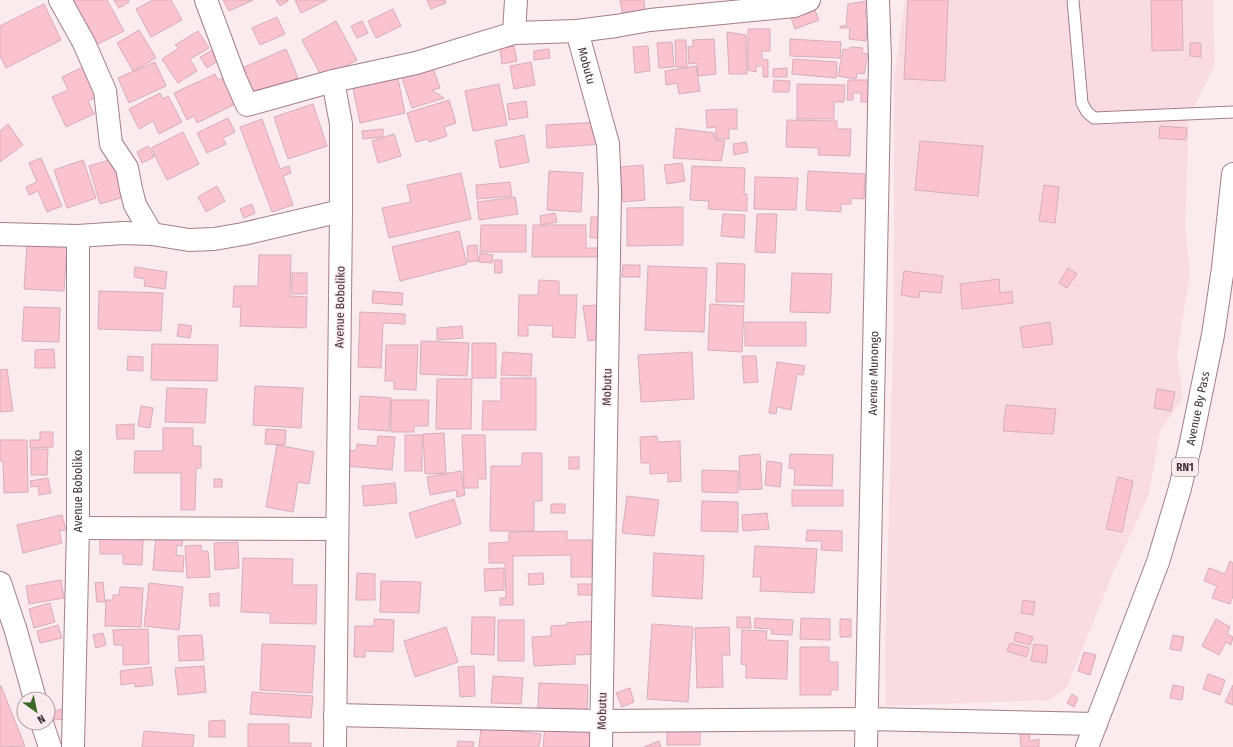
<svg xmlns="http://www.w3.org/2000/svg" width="1233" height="747" viewBox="0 0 1233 747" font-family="'Fira Sans Condensed',sans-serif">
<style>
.built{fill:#f9dce2}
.building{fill:#fbc2d0;stroke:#d5afb8}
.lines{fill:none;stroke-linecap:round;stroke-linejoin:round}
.lane-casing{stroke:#a37f88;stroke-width:13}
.street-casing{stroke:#a37f88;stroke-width:24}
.highway-casing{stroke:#a37f88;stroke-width:24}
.lane{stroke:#fff;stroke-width:11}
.street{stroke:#fff;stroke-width:22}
.highway{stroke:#fff;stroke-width:22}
.labels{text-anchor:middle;stroke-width:3;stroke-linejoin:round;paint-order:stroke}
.shield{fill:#fbeaee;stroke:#7a696d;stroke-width:1}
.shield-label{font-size:11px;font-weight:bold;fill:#423236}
.street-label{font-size:12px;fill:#423236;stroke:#fbeaee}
</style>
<rect width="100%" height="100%" fill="#fbeaee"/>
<path class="built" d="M 905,0 L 1213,0 L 1215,65 L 1189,117 L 1185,227 L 1190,274 L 1177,354 L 1183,398 L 1160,431 L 1149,494 L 1113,573 L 1067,687 L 1050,700 L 886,706 L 885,649 L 894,314 L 894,78 Z"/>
<path class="building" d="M 69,0 L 107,0 L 124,31 L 94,46 Z
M 114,0 L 128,0 L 129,2 L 119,8 Z
M 153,0 L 171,0 L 182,20 L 151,37 L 136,9 Z
M 223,0 L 253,0 L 229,11 Z
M 276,0 L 288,0 L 288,1 L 280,6 Z
M 295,0 L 327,0 L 301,13 Z
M 427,0 L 445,0 L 446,3 L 431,9 Z
M 620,0 L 644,0 L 646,20 L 624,23 Z
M 908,0 L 948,0 L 945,81 L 904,79 Z
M 1151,0 L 1182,0 L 1183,50 L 1152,51 Z
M 867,1 L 865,16 L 868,16 L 866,41 L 849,39 L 850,28 L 840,28 L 840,26 L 846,26 L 848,4 Z
M 44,4 L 61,40 L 6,68 L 0,56 L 0,26 Z
M 814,8 L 819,20 L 795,29 L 791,18 Z
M 393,9 L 401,26 L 376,38 L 368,21 Z
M 277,17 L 285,34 L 260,45 L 252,28 Z
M 336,21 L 357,60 L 323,79 L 302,40 Z
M 362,21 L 368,33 L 357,38 L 351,26 Z
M 748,29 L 770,29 L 770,51 L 762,51 L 762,59 L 768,60 L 768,77 L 763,77 L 763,66 L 756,66 L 756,72 L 748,70 Z
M 139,30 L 156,58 L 133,71 L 117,43 Z
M 198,31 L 209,48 L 190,59 L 197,71 L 178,83 L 162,59 L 179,48 L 175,45 Z
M 727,32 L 746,35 L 747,74 L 729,74 Z
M 714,39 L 716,74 L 698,76 L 697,63 L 689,64 L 688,47 L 693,46 L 693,40 Z
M 790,39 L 841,42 L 840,58 L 790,56 Z
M 675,40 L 686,40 L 687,67 L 676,67 Z
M 672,42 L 674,67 L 659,68 L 657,43 Z
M 1190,43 L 1201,43 L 1201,57 L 1190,56 Z
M 514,46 L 517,61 L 502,64 L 500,49 Z
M 648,46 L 650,71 L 635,73 L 633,47 Z
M 218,47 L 224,57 L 207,68 L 200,57 Z
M 850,47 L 863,48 L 862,53 L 868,54 L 864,74 L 857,73 L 856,79 L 838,76 L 843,49 L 850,50 Z
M 286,49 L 298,78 L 254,97 L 242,68 Z
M 549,49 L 550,58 L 534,60 L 534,51 Z
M 793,59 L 837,62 L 836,78 L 792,74 Z
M 155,62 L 166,86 L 129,103 L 118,78 Z
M 531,62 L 535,85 L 514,89 L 510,66 Z
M 87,65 L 102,95 L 88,101 L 94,114 L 66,127 L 52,97 L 68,90 L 62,77 Z
M 696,66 L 700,91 L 679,94 L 677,83 L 666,85 L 665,71 Z
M 433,68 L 440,88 L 432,90 L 444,98 L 412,108 L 402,78 Z
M 787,68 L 787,77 L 773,77 L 773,69 Z
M 215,74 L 218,80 L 223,78 L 235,104 L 197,123 L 194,116 L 187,120 L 174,93 Z
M 398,79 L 405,113 L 360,123 L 353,88 Z
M 774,80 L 790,81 L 789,92 L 773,92 Z
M 848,80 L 869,80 L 868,102 L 861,102 L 861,93 L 853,93 L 853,100 L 847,100 Z
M 499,84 L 507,125 L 473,131 L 465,91 Z
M 797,84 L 845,85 L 844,102 L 834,102 L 834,119 L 797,119 Z
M 160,93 L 163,99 L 168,96 L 182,122 L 159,134 L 153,121 L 139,129 L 129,109 Z
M 449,100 L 456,123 L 444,127 L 447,136 L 429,142 L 428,139 L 416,142 L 407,113 Z
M 526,101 L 528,117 L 509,120 L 507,104 Z
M 313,104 L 327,146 L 288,159 L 274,117 Z
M 737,109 L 737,129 L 729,129 L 729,139 L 716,139 L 716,127 L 707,128 L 706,110 Z
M 228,118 L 235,132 L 223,138 L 226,144 L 207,153 L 197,133 Z
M 262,119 L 280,169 L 289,166 L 291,173 L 283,176 L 293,205 L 272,212 L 240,127 Z
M 787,120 L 837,121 L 837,129 L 851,129 L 850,156 L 818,155 L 819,148 L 786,147 Z
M 601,122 L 603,144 L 547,148 L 546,125 Z
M 8,124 L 23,145 L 0,162 L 0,131 Z
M 1160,126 L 1187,128 L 1186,140 L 1159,138 Z
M 676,128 L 714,133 L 715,140 L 725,141 L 721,161 L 673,158 Z
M 383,129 L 383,137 L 363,139 L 362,131 Z
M 183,132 L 199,164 L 167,180 L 151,148 Z
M 394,134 L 401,156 L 378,163 L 372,141 Z
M 524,135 L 529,162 L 500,168 L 495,141 Z
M 920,141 L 983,146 L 978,196 L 915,190 Z
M 746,142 L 748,152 L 734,155 L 733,144 Z
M 148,146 L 154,157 L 142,163 L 137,152 Z
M 41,158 L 62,206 L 47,212 L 38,191 L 29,195 L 26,187 L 37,182 L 29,163 Z
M 116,158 L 127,196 L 100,204 L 89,166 Z
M 83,160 L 96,198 L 67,208 L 54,170 Z
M 682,163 L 685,181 L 667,184 L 664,165 Z
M 643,165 L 645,200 L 623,202 L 620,167 Z
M 692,166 L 745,168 L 744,194 L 747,194 L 747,211 L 708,209 L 709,201 L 690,200 Z
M 549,171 L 583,173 L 581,212 L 547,210 Z
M 808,171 L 865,174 L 864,199 L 851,198 L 851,204 L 841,204 L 841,212 L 806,210 Z
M 461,173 L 471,219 L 389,238 L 382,208 L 411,202 L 407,185 Z
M 755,177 L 798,178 L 796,210 L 754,209 Z
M 510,182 L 512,196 L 477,199 L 476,185 Z
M 1044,185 L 1059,187 L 1055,223 L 1039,221 Z
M 217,186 L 225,201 L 206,212 L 198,197 Z
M 515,197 L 518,214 L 479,220 L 477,202 Z
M 252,204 L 255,213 L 244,218 L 240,209 Z
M 683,207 L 683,245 L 627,246 L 627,208 Z
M 555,213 L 557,222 L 541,225 L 540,216 Z
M 723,214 L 745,215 L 744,238 L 721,236 Z
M 757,214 L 777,214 L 775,253 L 755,252 Z
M 591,217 L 604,217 L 603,238 L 590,238 Z
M 481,225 L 526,225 L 526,252 L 480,252 Z
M 533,225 L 586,225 L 586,248 L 598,248 L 597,257 L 532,257 Z
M 459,231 L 467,264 L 400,281 L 392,247 Z
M 27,243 L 67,245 L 64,291 L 24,289 Z
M 477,245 L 478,261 L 468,262 L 467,246 Z
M 480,253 L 493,255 L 492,263 L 479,262 Z
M 259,255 L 291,255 L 290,296 L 307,297 L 306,328 L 240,326 L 241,307 L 233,307 L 234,286 L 258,286 Z
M 494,260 L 502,260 L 502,273 L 495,273 Z
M 717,263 L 745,264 L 744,302 L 716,302 Z
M 623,265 L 640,265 L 640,277 L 622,277 Z
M 648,266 L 707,268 L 704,332 L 645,330 Z
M 135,267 L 167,272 L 165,289 L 144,286 L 145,279 L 134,277 Z
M 1068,268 L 1077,274 L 1067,288 L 1059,283 Z
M 904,271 L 943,276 L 941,293 L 920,291 L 919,298 L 901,295 Z
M 292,273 L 307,273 L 307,294 L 292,294 Z
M 792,273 L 832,274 L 830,313 L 790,312 Z
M 999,279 L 1000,293 L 1012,291 L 1013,303 L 962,309 L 960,284 Z
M 539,280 L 559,281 L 559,295 L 577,295 L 575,338 L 552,337 L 553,326 L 528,325 L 528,336 L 518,336 L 519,295 L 538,295 Z
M 99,291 L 163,293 L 161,331 L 98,329 Z
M 373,291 L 403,293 L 402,305 L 372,303 Z
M 710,304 L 744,306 L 742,352 L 708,350 Z
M 597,305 L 601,339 L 588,341 L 583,306 Z
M 24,307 L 60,308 L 59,342 L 22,341 Z
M 360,312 L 405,314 L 405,324 L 383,323 L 381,368 L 358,367 Z
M 745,322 L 806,322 L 806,346 L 745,346 Z
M 1050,322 L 1053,344 L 1023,348 L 1020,327 Z
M 179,324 L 192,326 L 190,338 L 177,336 Z
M 462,326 L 463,338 L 437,340 L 437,328 Z
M 421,341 L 469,343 L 467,376 L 420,374 Z
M 472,343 L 496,343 L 496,378 L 472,378 Z
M 152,344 L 218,345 L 217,381 L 151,380 Z
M 386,345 L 418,345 L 416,390 L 394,389 L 394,381 L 385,381 Z
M 54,349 L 55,368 L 35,368 L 35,350 Z
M 503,352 L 532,354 L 531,376 L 501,375 Z
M 692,352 L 694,399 L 641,402 L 638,355 Z
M 128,356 L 143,357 L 143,371 L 127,370 Z
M 742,356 L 756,356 L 758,382 L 744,383 Z
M 777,362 L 805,366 L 803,375 L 797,374 L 791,410 L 777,407 L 776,414 L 769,413 Z
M 7,369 L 13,411 L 0,412 L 0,370 Z
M 501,378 L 536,378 L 536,430 L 482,430 L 483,401 L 501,401 Z
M 437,379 L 472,379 L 471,429 L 436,429 Z
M 255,386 L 303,388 L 301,428 L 253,425 Z
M 167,388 L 207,389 L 205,423 L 165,422 Z
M 1157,389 L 1175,392 L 1171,411 L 1154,408 Z
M 360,396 L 391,398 L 389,431 L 358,429 Z
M 391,400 L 429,400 L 428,426 L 414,426 L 414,432 L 391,432 Z
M 1006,405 L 1056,409 L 1053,434 L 1003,431 Z
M 141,406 L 153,408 L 150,428 L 138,426 Z
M 134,424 L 134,439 L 117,439 L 116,425 Z
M 163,428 L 193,428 L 193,446 L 201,446 L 201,468 L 196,468 L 195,510 L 181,510 L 181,473 L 134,473 L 135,451 L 163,451 Z
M 266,429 L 286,430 L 285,445 L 265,444 Z
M 40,432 L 53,432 L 53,447 L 30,448 L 30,440 L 40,440 Z
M 444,433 L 446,473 L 425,474 L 423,434 Z
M 405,435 L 422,435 L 422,471 L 405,471 Z
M 462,435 L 485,435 L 486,479 L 478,479 L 478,488 L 464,488 Z
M 378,436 L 395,437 L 392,470 L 347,466 L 349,450 L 356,451 L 357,444 L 377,446 Z
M 657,436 L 658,442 L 680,441 L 681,481 L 668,482 L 668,473 L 650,474 L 650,463 L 641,463 L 640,437 Z
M 0,440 L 27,440 L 28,492 L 4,493 L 3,461 L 0,461 Z
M 277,445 L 314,452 L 309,484 L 298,482 L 293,512 L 266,507 Z
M 31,449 L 48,449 L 47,475 L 31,475 Z
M 522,453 L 542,453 L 542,501 L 534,501 L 534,531 L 490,531 L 491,466 L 522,466 Z
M 760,454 L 762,489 L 740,490 L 739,456 Z
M 790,454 L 833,455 L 832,486 L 794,485 L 795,469 L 789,468 Z
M 569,457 L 579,457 L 579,469 L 569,469 Z
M 767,461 L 782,463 L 780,487 L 765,485 Z
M 702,470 L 738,471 L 738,493 L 702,492 Z
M 461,471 L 465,495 L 457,497 L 456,490 L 430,495 L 427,477 Z
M 1118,477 L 1133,481 L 1122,532 L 1106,529 Z
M 48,478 L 51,493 L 39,495 L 38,486 L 31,487 L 30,481 Z
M 214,479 L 222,479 L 222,487 L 214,487 Z
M 395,483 L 397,503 L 364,506 L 362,486 Z
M 792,490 L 843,490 L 843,506 L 792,506 Z
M 627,496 L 659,500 L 654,536 L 622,533 Z
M 454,499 L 461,524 L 416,538 L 409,513 Z
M 702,501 L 738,502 L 738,532 L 701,531 Z
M 551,504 L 565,504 L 565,513 L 551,513 Z
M 767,513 L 769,529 L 743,531 L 742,515 Z
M 62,515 L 66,530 L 59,531 L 62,543 L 23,553 L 17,525 Z
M 807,530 L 842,531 L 842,551 L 821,550 L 822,541 L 806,541 Z
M 567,531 L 567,540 L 592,540 L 592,577 L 571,577 L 571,555 L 513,556 L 513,605 L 500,605 L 500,598 L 506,598 L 505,563 L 489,563 L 489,543 L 509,542 L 509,532 Z
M 156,536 L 183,538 L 182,546 L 177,545 L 176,555 L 184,556 L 183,572 L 153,570 Z
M 100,538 L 143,539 L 142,565 L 123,564 L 123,554 L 100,554 Z
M 238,542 L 239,568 L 215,570 L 214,543 Z
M 201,545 L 202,551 L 208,551 L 210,577 L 187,578 L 185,546 Z
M 755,546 L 817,549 L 814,593 L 760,591 L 761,577 L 753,577 Z
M 654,553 L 704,556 L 702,599 L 652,596 Z
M 243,558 L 293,559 L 292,585 L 317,585 L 316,624 L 270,623 L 270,613 L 241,612 Z
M 1230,561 L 1233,563 L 1233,596 L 1230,604 L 1212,598 L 1217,586 L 1204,581 L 1209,568 L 1225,574 Z
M 504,568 L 504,590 L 485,591 L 484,569 Z
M 357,573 L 375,574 L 375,600 L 356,600 Z
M 543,573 L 544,584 L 529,585 L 528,574 Z
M 61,580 L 64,598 L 29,604 L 26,586 Z
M 381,581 L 421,582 L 419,613 L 380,612 Z
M 103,582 L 105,602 L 97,602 L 95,583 Z
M 149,583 L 183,587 L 179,630 L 144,626 Z
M 578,584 L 596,584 L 596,595 L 578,595 Z
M 120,587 L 143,588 L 141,627 L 105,626 L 106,600 L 113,600 L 113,595 L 119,595 Z
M 219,593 L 219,606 L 210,606 L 209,594 Z
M 1023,600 L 1035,602 L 1033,615 L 1021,613 Z
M 50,603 L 55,622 L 34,628 L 29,609 Z
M 472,617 L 495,617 L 494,655 L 471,654 Z
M 737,617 L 750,617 L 751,628 L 737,628 Z
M 755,618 L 793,620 L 792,635 L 771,634 L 772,629 L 754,628 Z
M 801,618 L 830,619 L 830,640 L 800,639 Z
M 374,619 L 394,620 L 393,652 L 365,651 L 365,657 L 354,657 L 355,626 L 374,626 Z
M 840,619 L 851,619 L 851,637 L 840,637 Z
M 1216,619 L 1230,627 L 1227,634 L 1233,637 L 1231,645 L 1226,642 L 1219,655 L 1202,646 Z
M 498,620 L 524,620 L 524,661 L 498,661 Z
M 592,621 L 594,654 L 575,655 L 575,664 L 534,666 L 532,637 L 551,636 L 551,626 L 567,625 L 567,623 Z
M 652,624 L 693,627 L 688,702 L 647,699 Z
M 58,625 L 62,638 L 40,643 L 37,631 Z
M 446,627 L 458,662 L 415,677 L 404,641 Z
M 729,627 L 730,655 L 722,655 L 723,687 L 697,688 L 695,628 Z
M 148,629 L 149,664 L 123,665 L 123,645 L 114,645 L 113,630 Z
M 742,630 L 767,631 L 766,640 L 788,641 L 787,679 L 746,678 L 746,665 L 741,664 Z
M 1016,632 L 1033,637 L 1030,645 L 1014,641 Z
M 103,633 L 106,645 L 96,648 L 93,635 Z
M 202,635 L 204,660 L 179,661 L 178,636 Z
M 1173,635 L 1184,637 L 1181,651 L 1170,649 Z
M 1010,643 L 1029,648 L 1026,657 L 1007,651 Z
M 262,644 L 315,646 L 312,693 L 260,690 Z
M 1034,644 L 1048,646 L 1046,663 L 1031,661 Z
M 800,647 L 829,647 L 829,662 L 838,662 L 838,690 L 831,690 L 831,695 L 800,695 Z
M 1084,652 L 1096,655 L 1090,675 L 1078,671 Z
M 204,666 L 206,692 L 178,695 L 175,668 Z
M 474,666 L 475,696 L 460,697 L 458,667 Z
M 151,667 L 153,685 L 135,687 L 135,683 L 121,685 L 120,671 Z
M 1208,674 L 1225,680 L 1220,695 L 1203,689 Z
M 493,676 L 523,678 L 521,704 L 491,703 Z
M 539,683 L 588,685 L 587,710 L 538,708 Z
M 1173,685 L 1184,687 L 1182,700 L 1170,698 Z
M 1233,685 L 1233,705 L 1225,702 Z
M 0,686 L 1,686 L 25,746 L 0,747 Z
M 630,688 L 634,702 L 622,707 L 616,693 Z
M 252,692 L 313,696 L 311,718 L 250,714 Z
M 1072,694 L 1078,698 L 1074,707 L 1067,703 Z
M 64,709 L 65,719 L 54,720 L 53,711 Z
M 225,720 L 225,737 L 209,737 L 209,721 Z
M 248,724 L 289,724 L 289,743 L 311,743 L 311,747 L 248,747 Z
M 545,725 L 594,730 L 593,747 L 543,747 Z
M 481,727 L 541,734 L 539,747 L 479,747 Z
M 700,729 L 700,745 L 667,745 L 667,730 Z
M 144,731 L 194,735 L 193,747 L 142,747 Z
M 1029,733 L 1030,741 L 1039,739 L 1039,747 L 1021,747 L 1020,734 Z
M 458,741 L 474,742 L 473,747 L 457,747 Z
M 659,741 L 661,747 L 644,747 Z"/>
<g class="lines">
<g class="lane-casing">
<path id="lane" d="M 1073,0 L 1082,103 L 1087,112 L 1094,118 L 1233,112"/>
</g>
<g class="street-casing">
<g id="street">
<path d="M 60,0 L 84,43 L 105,91 L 111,144 L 127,168 L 131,189 L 135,205 L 152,234"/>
<path d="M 206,0 L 235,78 L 247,105 L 333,81 L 416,63 L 514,33 L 577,31 L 616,26 L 650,20 L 794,6 L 809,0"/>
<path id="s1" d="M 577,31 L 608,144 L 610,191 L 601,747"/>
<path d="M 514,33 L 516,0"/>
<path d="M 333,81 L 341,124 L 341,211 L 335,747"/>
<path d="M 0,234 L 78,236 L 123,233 L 152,234 L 189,240 L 214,239 L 243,234 L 341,211"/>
<path d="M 78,528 L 337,529"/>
<path d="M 0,583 L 16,631 L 35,699"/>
<path d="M 335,715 L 601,721 L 866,719 L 1096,724"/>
<path d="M 42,723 L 50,747"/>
<path id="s2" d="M 73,747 L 78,528 L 78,236"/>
<path id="s3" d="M 866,747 L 880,60 L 878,0"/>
</g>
</g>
<g class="highway-casing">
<g id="highway">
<path id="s4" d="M 1087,747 L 1158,562 L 1180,488 L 1190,447 L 1213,335 L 1223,268 L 1233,174"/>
</g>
</g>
<use href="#lane" class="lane"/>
<use href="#street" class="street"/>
<use href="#highway" class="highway"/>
</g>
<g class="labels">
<rect class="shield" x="1172" y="458" width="26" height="18" rx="3"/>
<g class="shield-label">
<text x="1185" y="471">RN1</text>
</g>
<g class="street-label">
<text dy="4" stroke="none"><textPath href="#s1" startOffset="36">Mobutu</textPath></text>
<text transform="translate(340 307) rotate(-89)" y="4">Avenue Boboliko</text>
<text dy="4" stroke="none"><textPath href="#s3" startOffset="374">Avenue Munongo</textPath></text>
<text transform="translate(607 387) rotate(-89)" y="4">Mobutu</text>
<text dy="4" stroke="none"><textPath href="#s4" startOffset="357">Avenue By Pass</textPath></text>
<text dy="4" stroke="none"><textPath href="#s2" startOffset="256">Avenue Boboliko</textPath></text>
<text transform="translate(602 711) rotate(-89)" y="4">Mobutu</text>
</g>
</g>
<g transform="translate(36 711) rotate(147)"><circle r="19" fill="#fbeaee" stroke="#b1a0a4"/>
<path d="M0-3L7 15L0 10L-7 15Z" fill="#3d6724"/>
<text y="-6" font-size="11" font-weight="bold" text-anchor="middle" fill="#423236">N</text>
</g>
</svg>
